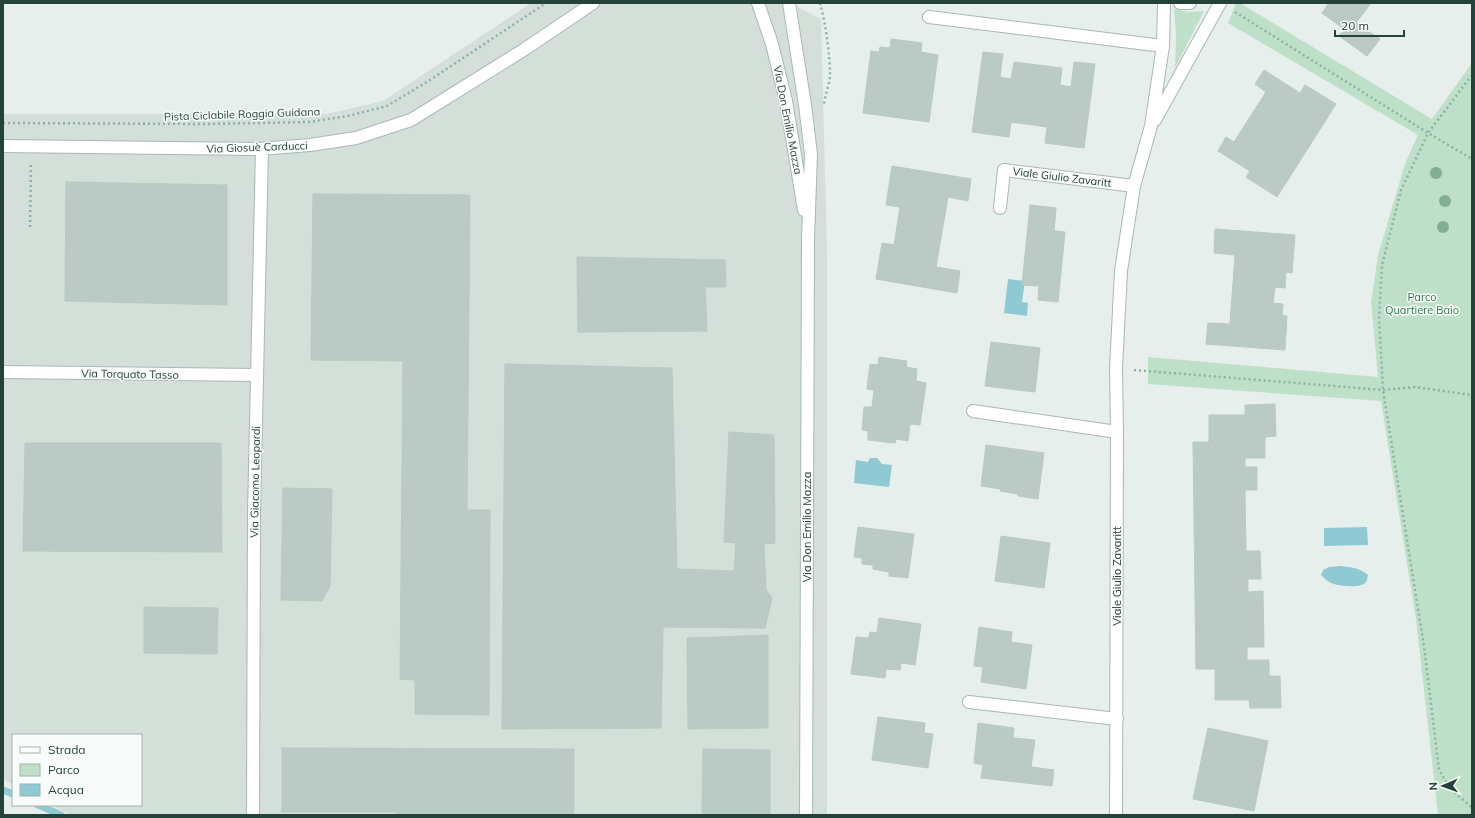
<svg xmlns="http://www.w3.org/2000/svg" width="1475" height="818" viewBox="0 0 1475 818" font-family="Mulish,sans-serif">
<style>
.built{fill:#d4dfda}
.green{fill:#bfe0c8}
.water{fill:#8ec9d4}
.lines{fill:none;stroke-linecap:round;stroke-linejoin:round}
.stream{stroke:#8ec9d4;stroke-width:7}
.building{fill:#bbcac4;stroke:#b8c9c2}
.service-casing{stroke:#a8b8b2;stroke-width:14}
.minor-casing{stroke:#a8b8b2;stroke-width:14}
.tertiary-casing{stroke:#a8b8b2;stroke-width:14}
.path{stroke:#86b3a5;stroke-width:2.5;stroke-dasharray:2 3;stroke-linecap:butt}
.service{stroke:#fff;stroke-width:12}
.minor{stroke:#fff;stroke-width:12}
.tertiary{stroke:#fff;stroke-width:12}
.tree{fill:#80af93}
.labels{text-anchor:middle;stroke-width:3;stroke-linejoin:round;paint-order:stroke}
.street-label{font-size:11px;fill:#24423a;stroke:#f7fbf9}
.park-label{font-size:11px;fill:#2d7a4b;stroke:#f7fbf9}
</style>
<rect width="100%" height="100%" fill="#e6efeb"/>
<path class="built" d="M 531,3 L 790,3 L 821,19 L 827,252 L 827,815 L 70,815 L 51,805 L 141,805 L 141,735 L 13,735 L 13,784 L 3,779 L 3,114 L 327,114 L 383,101 Z"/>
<path class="green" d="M 1236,3 L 1240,3 L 1432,119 L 1472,63 L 1472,815 L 1438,815 L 1416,619 L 1381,401 L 1148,384 L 1148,357 L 1378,377 L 1371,302 L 1378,255 L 1405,164 L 1418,135 L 1228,23 Z
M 1174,9 L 1189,12 L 1204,11 L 1175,68 L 1176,33 Z"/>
<path class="water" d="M 1008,279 L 1025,281 L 1022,302 L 1028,303 L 1027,316 L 1004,313 Z
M 870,458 L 877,458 L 882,464 L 892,465 L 889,487 L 854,483 L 856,460 L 868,462 Z
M 1367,527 L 1368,545 L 1324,546 L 1324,528 Z
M 1340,566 C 1351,567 1360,568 1368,575 C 1368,576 1367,581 1366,582 C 1361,589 1338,586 1331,583 C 1327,581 1324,578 1321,575 L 1323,570 L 1329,567 Z"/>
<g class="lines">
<path class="stream" d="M 3,790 L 13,794
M 38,805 L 61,815"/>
</g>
<path class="building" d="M 1329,3 L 1371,3 L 1356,23 L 1380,39 L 1367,56 L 1339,36 L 1344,29 L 1322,13 Z
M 891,39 L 922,43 L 921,52 L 938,55 L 929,122 L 863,113 L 871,51 L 879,52 L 880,47 L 890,48 Z
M 983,52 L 1003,54 L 1000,77 L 1011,79 L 1014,62 L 1062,68 L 1060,85 L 1071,87 L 1074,62 L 1095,64 L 1084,148 L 1045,143 L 1047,127 L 1011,122 L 1009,137 L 972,132 Z
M 1264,70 L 1300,93 L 1305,85 L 1336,104 L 1277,197 L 1246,177 L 1250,171 L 1218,151 L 1226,137 L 1234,142 L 1266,92 L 1255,84 Z
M 892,166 L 971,179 L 968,201 L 948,197 L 936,267 L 960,271 L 957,293 L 876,279 L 882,243 L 894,245 L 900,207 L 886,205 Z
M 66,182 L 227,185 L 227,305 L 65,301 Z
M 313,194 L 470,195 L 467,510 L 490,510 L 489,715 L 415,714 L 415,680 L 400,679 L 403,361 L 311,360 Z
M 1030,205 L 1056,208 L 1054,231 L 1065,232 L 1058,302 L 1038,300 L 1039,286 L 1022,285 Z
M 1215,229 L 1295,235 L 1292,273 L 1286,272 L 1285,288 L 1275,287 L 1273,303 L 1283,304 L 1282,315 L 1287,316 L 1285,350 L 1206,344 L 1208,323 L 1230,324 L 1235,255 L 1214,253 Z
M 577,257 L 725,260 L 726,287 L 705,287 L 707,331 L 578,332 Z
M 991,342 L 1040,348 L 1035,392 L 985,386 Z
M 879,357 L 907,361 L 906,367 L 917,369 L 916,381 L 926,383 L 920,425 L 910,424 L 908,441 L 896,439 L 895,443 L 868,440 L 868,431 L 862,430 L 864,407 L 872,407 L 874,390 L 867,389 L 870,364 L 878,365 Z
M 505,364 L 672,368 L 677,569 L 734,571 L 736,543 L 724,542 L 729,432 L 774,435 L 775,543 L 764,544 L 766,590 L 772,598 L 765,628 L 663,627 L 661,728 L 502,729 Z
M 1275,404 L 1276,436 L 1265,437 L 1265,458 L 1245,458 L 1245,467 L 1257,467 L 1257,490 L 1245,490 L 1246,551 L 1260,551 L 1261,579 L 1248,579 L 1248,592 L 1263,591 L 1264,647 L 1247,647 L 1247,660 L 1269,660 L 1269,676 L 1280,676 L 1281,708 L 1250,708 L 1249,700 L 1215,700 L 1215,669 L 1196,669 L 1193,442 L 1209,442 L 1209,415 L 1245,415 L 1245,405 Z
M 25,443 L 221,443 L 222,552 L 23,551 Z
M 986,445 L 1044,453 L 1038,499 L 1018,496 L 1018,494 L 1000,491 L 1001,489 L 981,486 Z
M 283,488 L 332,489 L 330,586 L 322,601 L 281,600 Z
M 858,527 L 914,534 L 908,578 L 889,576 L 889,572 L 873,569 L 873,565 L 862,564 L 862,558 L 854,557 Z
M 1001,536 L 1050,543 L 1044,588 L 995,581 Z
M 144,607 L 218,608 L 217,654 L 144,653 Z
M 879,618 L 921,624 L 915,665 L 901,663 L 900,670 L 886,669 L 885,678 L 851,674 L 856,637 L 869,638 L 870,632 L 877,633 Z
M 979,627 L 1012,632 L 1011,642 L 1032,645 L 1026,689 L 981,682 L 983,667 L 974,666 Z
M 768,635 L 768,728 L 688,729 L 687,638 Z
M 878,717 L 925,723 L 924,733 L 933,734 L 928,768 L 872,760 Z
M 978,723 L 1014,728 L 1013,738 L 1035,740 L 1031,767 L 1054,770 L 1052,786 L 981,778 L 983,765 L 974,763 Z
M 1208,728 L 1268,741 L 1254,811 L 1193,799 Z
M 282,748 L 574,749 L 574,815 L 396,815 L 396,812 L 282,812 Z
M 703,749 L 770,750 L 770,815 L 702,815 Z"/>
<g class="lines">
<g class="service-casing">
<path id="service" d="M 929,17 L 1163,46"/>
</g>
<g class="minor-casing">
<path id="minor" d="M 1180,3 L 1190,3
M 1155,120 L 1220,3
M 3,146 L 259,149 L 310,145 L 356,138 L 411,120 L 525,49 L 593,3
M 1000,208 L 1004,170 L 1134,186
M 3,372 L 257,375
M 973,411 L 1117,432
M 969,702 L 1117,719
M 253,815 L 254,515 L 262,149
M 1116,815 L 1117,432 L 1116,368 L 1121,271 L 1134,186 L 1151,126 L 1163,46 L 1164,3"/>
</g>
<g class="tertiary-casing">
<path id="tertiary" d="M 758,3 L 772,44 L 786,101 L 804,210
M 789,3 L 805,105 L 811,154 L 808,240 L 806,815"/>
</g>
<path class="path" d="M 820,3 C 826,25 830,55 830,77 C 829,86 825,95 824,105
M 1235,12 L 1428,133 L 1472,159
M 1472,75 L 1428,133 L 1401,190 L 1382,265 L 1379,317 L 1383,390 L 1424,646 L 1439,770 L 1450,788 L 1472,808
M 3,123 L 206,124 L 309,122 L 348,116 L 387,106 L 430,80 L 546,3
M 30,227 L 31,163
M 1134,370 L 1383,390 L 1415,387 L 1472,395"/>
<use href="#service" class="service"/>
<use href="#minor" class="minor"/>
<use href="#tertiary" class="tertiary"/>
</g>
<g class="tree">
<circle cx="1436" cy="173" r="6"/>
<circle cx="1445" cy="201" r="6"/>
<circle cx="1443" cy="227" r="6"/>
</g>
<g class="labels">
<g class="street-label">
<text transform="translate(242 114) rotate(-2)" y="4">Pista Ciclabile Roggia Guidana</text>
<text transform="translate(788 120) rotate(79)" y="4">Via Don Emilio Mazza</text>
<text transform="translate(257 147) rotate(-2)" y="4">Via Giosuè Carducci</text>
<text transform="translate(1062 177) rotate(7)" y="4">Viale Giulio Zavaritt</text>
<text transform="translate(130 374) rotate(1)" y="4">Via Torquato Tasso</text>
<text transform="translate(255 482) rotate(-89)" y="4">Via Giacomo Leopardi</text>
<text transform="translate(807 527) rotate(-90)" y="4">Via Don Emilio Mazza</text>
<text transform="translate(1117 576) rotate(-90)" y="4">Viale Giulio Zavaritt</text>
</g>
<g class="park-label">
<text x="1422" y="301">Parco<tspan x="1422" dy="13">Quartiere Baio</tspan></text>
</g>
</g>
<rect width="1475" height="818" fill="none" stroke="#24423a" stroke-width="8"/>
<rect x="12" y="734" width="130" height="72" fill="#f7fbf9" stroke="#a3b1ad"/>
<rect x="20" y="747" width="20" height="6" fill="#ffffff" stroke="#a3b1ad"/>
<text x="48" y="754" font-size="12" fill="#24423a">Strada</text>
<rect x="20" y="764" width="20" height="12" fill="#bfe0c8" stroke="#a3b1ad"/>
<text x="48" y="774" font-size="12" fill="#24423a">Parco</text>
<rect x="20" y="784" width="20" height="12" fill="#8ec9d4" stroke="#a3b1ad"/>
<text x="48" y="794" font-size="12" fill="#24423a">Acqua</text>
<g transform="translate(1443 786) rotate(268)" stroke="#f7fbf9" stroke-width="3" paint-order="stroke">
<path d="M0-3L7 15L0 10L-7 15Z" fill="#24423a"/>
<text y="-6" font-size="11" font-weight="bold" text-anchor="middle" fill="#24423a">N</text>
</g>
<path d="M1335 30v6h69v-6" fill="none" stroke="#24423a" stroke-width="2"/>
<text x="1341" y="30" font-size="12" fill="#24423a" stroke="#f7fbf9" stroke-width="3" paint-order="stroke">20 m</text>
</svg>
